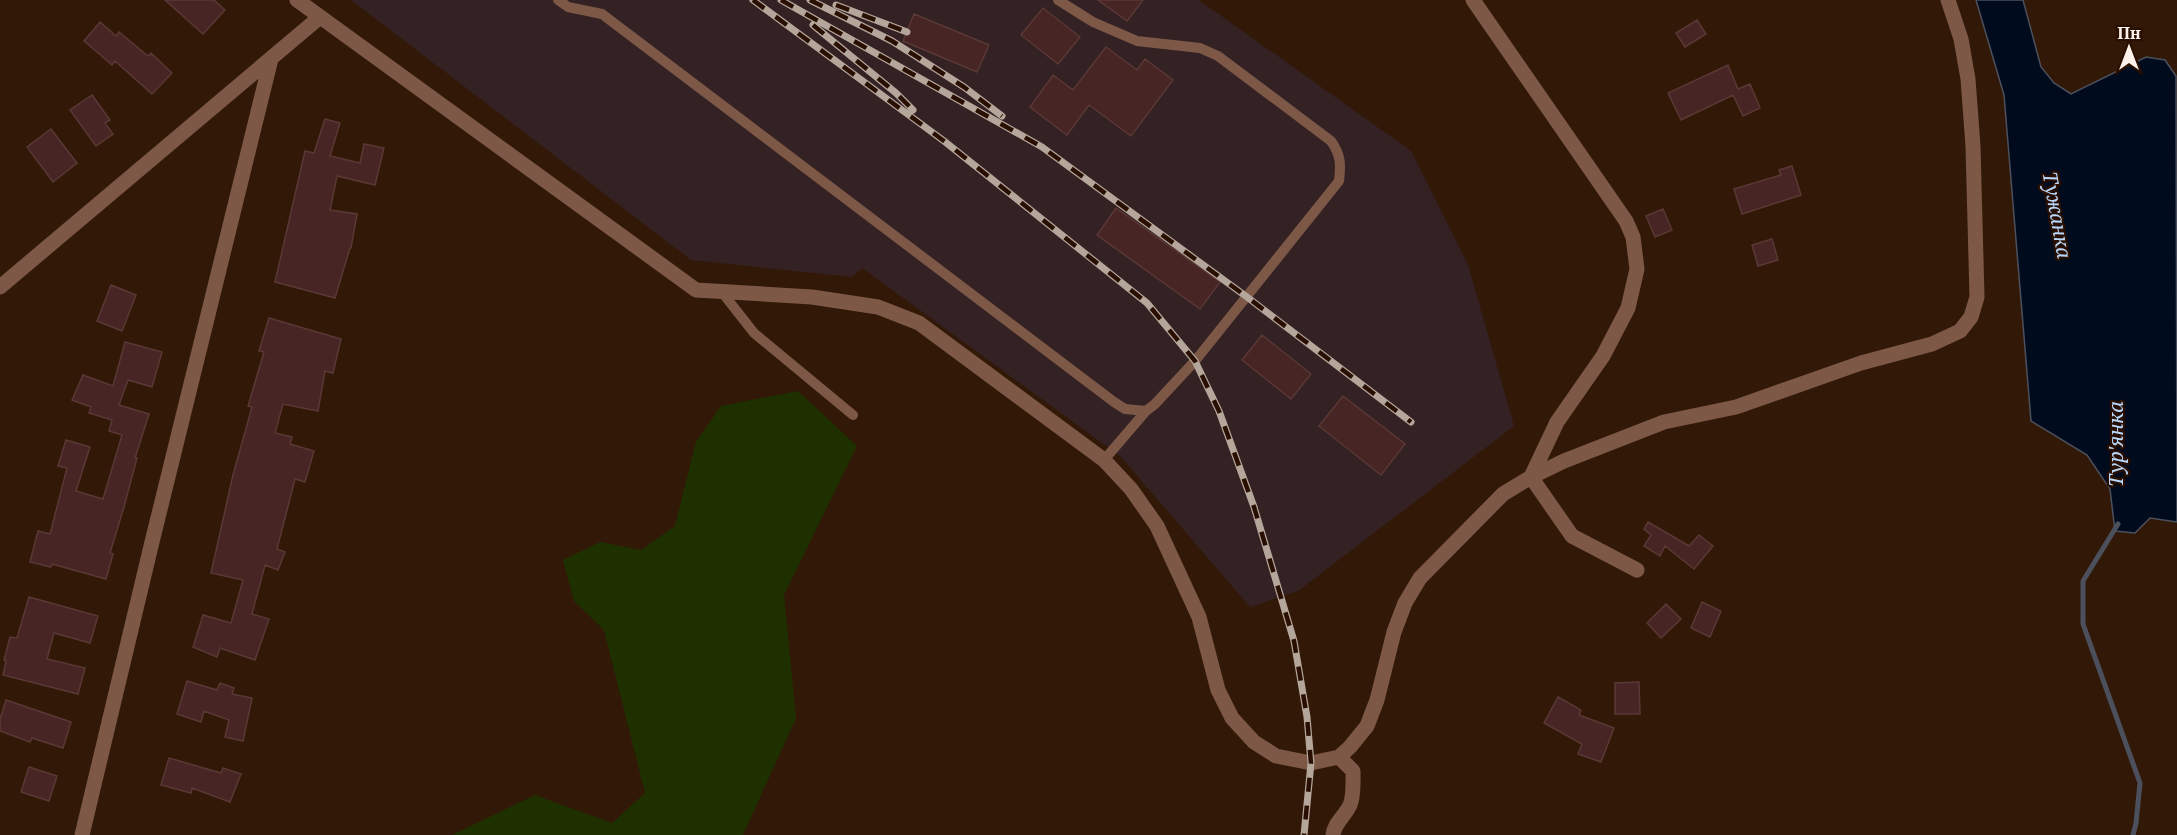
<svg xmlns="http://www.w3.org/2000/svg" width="2177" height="835" viewBox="0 0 2177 835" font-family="'Noto Serif',serif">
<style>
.industrial{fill:#342124}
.green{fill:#1f3000}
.water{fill:#000b1e;stroke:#4c505c;stroke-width:1.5}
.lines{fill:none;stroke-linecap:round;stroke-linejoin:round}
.stream{stroke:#4c505c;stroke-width:5}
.building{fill:#462524;stroke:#5a3835;stroke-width:1.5}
.lane{stroke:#7d5847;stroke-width:10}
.street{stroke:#7d5847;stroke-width:15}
.rail-casing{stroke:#b5a69b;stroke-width:7}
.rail{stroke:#280f01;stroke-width:4.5;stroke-dasharray:14;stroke-linecap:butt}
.labels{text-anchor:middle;stroke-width:4.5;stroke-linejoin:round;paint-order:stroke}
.water-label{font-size:20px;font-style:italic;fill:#b9d8fd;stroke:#280f01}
</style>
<rect width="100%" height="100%" fill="#321907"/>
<path class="industrial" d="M 351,0 L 1199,0 L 1411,151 L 1468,265 L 1514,426 L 1298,591 L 1250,607 L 1120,456 L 862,268 L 852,277 L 691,260 Z"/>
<path class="green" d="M 798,391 L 857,446 L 784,595 L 796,718 L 743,835 L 452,835 L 535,795 L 612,823 L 645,793 L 604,630 L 574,601 L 563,560 L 600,542 L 641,550 L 675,526 L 696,442 L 721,406 Z"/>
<path class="water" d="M 1976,0 L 2023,0 L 2041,67 L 2054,83 L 2071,94 L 2146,57 L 2165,60 L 2176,76 L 2177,522 L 2150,518 L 2135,533 L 2115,531 L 2110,489 L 2087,455 L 2031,421 L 2004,95 Z"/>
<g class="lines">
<path class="stream" d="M 2118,524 L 2083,581 L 2083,624 L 2140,783 L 2136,823 L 2133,835"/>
</g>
<path class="building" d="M 165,0 L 214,0 L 225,10 L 203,34 Z
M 1098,0 L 1143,0 L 1127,21 Z
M 1043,8 L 1080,37 L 1058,64 L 1021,35 Z
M 914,14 L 989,45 L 977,72 L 903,41 Z
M 1697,20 L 1706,34 L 1685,47 L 1676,33 Z
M 100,22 L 116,36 L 119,32 L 148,56 L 151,53 L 172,73 L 152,94 L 115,61 L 112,65 L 84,41 Z
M 1106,47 L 1137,70 L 1145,59 L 1173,80 L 1131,136 L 1089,105 L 1067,135 L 1030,107 L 1053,75 L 1073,90 Z
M 1728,65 L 1738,89 L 1750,84 L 1760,108 L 1743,116 L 1733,95 L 1681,120 L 1668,93 Z
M 92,95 L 110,120 L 105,123 L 113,134 L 96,146 L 70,110 Z
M 325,119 L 340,123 L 330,156 L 360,163 L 364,144 L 384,148 L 375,185 L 337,176 L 330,210 L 357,214 L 351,248 L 350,248 L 335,298 L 275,282 L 305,151 L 314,153 Z
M 51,129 L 77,163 L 53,182 L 27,147 Z
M 1792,166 L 1801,195 L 1742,214 L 1734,189 L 1781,175 L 1779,170 Z
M 1116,208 L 1220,282 L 1200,309 L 1097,235 Z
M 1663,209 L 1672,230 L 1655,237 L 1646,216 Z
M 1772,239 L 1778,260 L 1758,266 L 1752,245 Z
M 111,285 L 136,295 L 122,331 L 97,321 Z
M 269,318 L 341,339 L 333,373 L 325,371 L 318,411 L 283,404 L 275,433 L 292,437 L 290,444 L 314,451 L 305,482 L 295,479 L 277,549 L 285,552 L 278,570 L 265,565 L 252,614 L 269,619 L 255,660 L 220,648 L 217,657 L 193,647 L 203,615 L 231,623 L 243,580 L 211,573 L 233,475 L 252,407 L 248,406 L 264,352 L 259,351 Z
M 1262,335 L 1311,374 L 1291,399 L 1242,360 Z
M 125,342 L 162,352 L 152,387 L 128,380 L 119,405 L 149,414 L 135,458 L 137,458 L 124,507 L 110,553 L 113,554 L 106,579 L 52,564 L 51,567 L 30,562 L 38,531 L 50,534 L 67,468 L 58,466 L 66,440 L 90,447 L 76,491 L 103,499 L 122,435 L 109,431 L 112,420 L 89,413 L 91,407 L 72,400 L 83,375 L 113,386 Z
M 1343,396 L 1405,444 L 1381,475 L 1319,426 Z
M 1648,522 L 1689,546 L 1699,535 L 1713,546 L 1694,569 L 1665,546 L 1660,556 L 1644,546 L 1651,535 L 1644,529 Z
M 29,597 L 98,616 L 90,643 L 54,633 L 47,659 L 85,668 L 78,694 L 3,675 L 6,661 L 4,660 L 10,637 L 17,638 Z
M 1702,602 L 1721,611 L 1710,637 L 1691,628 Z
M 1666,604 L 1681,619 L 1661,638 L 1647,623 Z
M 187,681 L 217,690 L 220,683 L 234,688 L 232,694 L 252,698 L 243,741 L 225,737 L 229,720 L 204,711 L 201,722 L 177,714 Z
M 1639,682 L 1640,714 L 1615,714 L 1615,683 Z
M 1558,697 L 1581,710 L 1579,715 L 1614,728 L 1601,762 L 1578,754 L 1582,744 L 1544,723 Z
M 6,700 L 71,722 L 63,748 L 32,738 L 30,742 L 0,731 L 0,719 Z
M 169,758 L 221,773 L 223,768 L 241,774 L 230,802 L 192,788 L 191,793 L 161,785 Z
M 29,767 L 57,776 L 49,801 L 21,792 Z"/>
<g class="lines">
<path class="lane" d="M 558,0 L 568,7 L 602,14 L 1114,402 L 1125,409 L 1146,411 L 1155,404 L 1195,361 L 1339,181 C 1341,165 1341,155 1331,141 L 1218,56 L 1200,48 L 1137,41 L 1093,22 L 1058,0
M 721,291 L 754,333 L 853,415
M 1104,460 L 1146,411"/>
<path class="street" d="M 297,0 L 696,290 L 812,297 L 878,307 L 919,323 L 1104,460 L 1131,489 L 1157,526 L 1199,617 L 1218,690 L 1232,718 L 1254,742 L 1276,756 L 1311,763 L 1339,757 L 1350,747 L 1367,726 L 1377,700 L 1394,632 L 1405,603 L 1420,578 L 1503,494 L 1531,477 L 1564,461 L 1664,422 L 1736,407 L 1861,363 L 1932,344 L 1960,331 L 1971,317 L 1977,297 L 1973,146 L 1968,79 L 1961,39 L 1948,0
M 1473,0 L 1626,221 L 1633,237 L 1637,269 L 1628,308 L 1603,356 L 1557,422 L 1531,477 L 1572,536 L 1637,570
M 0,287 L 320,17
M 82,835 L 152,542 L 271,59
M 1333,835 C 1334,823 1345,816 1350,805 C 1354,796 1353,782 1353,771 L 1339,757"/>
<g class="rail-casing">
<path id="rail" d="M 753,0 L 944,141 L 1147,303 L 1195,361 L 1219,411 L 1254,507 L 1294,641 L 1307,717 L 1311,763 L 1304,835
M 781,0 L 1042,147 L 1247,297 L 1411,422
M 810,0 L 892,41 L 964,87 L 1002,116
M 836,5 L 907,32
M 813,25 L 896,93 L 913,110"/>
</g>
<use href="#rail" class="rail"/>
</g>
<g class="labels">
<g class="water-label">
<text transform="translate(2057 215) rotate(80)" y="7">Тужанка</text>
<text transform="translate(2116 444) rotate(-90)" y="7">Тур'янка</text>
</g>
</g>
<g transform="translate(2129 48)" stroke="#280f01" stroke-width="4.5" paint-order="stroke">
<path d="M0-4.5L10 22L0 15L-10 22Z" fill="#fdf2eb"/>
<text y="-9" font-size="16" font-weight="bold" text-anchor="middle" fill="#fdf2eb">Пн</text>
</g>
</svg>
